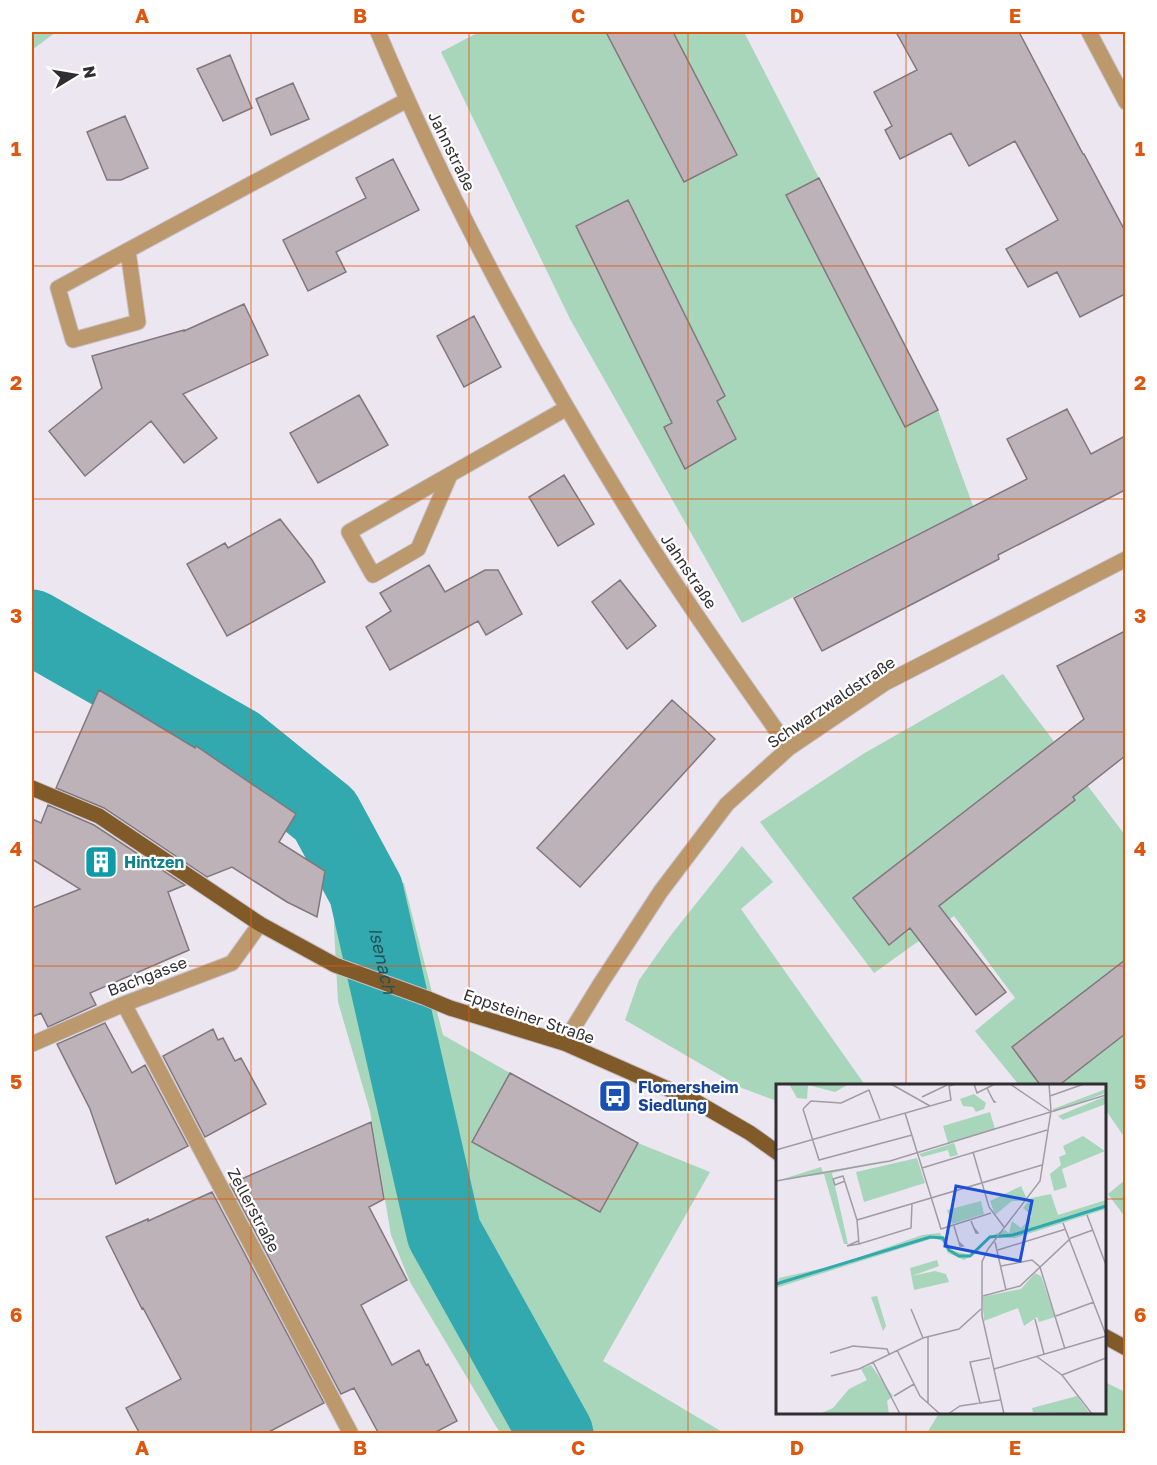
<svg xmlns="http://www.w3.org/2000/svg" width="1157" height="1465" viewBox="0 0 1157 1465" font-family="'Golos Text',sans-serif">
<style>
.green{fill:#a7d6bb}
.lines{fill:none;stroke-linecap:round;stroke-linejoin:round}
.river{stroke:#32a8af;stroke-width:75}
.building{fill:#bdb2b7;stroke:#82777c;stroke-width:1.5}
.minor-casing{stroke:#c7c1ca;stroke-width:17}
.major-casing{stroke:#c7c1ca;stroke-width:17}
.minor{stroke:#bc986d;stroke-width:15}
.major{stroke:#805a29;stroke-width:15}
.grid{fill:none;stroke:#df570e;stroke-width:1.5;stroke-opacity:0.55}
.labels{text-anchor:middle;stroke-width:4.5;stroke-linejoin:round;paint-order:stroke}
.street-label{font-size:16px;fill:#312e32;stroke:#fff}
.culture-label{font-size:16px;font-weight:bold;fill:#0d838f;stroke:#fff;text-anchor:start}
.transit-label{font-size:16px;font-weight:bold;fill:#164399;stroke:#fff;text-anchor:start}
.water-label{font-size:18px;font-style:italic;fill:#225256;stroke:#fff}
.inset-river{fill:none;stroke:#32a8af;stroke-width:3}
.inset-road{fill:none;stroke:#a19ca4;stroke-width:1.5}
.view{fill:#1d4ed8;fill-opacity:0.15;stroke:#1d4ed8;stroke-width:3}
.inset-edge{fill:none;stroke:#312e32;stroke-width:3}
.neatline{fill:none;stroke:#df570e;stroke-width:2}
.grid-label{font-size:20px;text-anchor:middle;font-weight:bold;fill:#df570e}
</style>
<rect width="100%" height="100%" fill="#ece6f0"/>
<path class="green" d="M 32,32 L 56,32 L 32,50 Z
M 479,32 L 744,32 L 938,410 L 973,506 L 742,623 L 570,319 L 441,52 Z
M 32,595 L 78,631 L 195,695 L 324,780 L 377,849 L 389,881 L 404,883 L 443,1035 L 510,1073 L 472,1142 L 600,1212 L 638,1143 L 710,1172 L 603,1361 L 724,1433 L 500,1433 L 410,1282 L 391,1235 L 370,1111 L 338,1002 L 334,927 L 337,870 L 302,805 L 231,760 L 174,734 L 32,648 Z
M 1003,674 L 1125,835 L 1125,1138 L 1105,1109 L 1104,1086 L 1088,1085 L 1086,1083 L 1082,1086 L 1019,1085 L 975,1031 L 1015,998 L 954,916 L 874,973 L 760,822 L 863,754 Z
M 742,846 L 773,882 L 741,909 L 865,1085 L 778,1086 L 777,1101 L 742,1088 L 625,1020 L 639,980 L 671,935 Z
M 1125,1180 L 1125,1217 L 1108,1194 Z
M 1105,1382 L 1125,1392 L 1125,1433 L 927,1433 L 939,1413 L 1104,1412 Z"/>
<g class="lines">
<path class="river" id="s1" d="M 32,627 L 237,744 L 325,815 L 366,891 L 444,1233 L 556,1434"/>
</g>
<path class="building" d="M 606,32 L 673,32 L 737,155 L 684,182 Z
M 896,32 L 1019,32 L 1083,154 L 1084,154 L 1125,231 L 1125,294 L 1080,317 L 1057,272 L 1028,287 L 1006,249 L 1058,220 L 1015,141 L 969,166 L 951,133 L 900,159 L 885,130 L 892,126 L 874,92 L 917,70 Z
M 230,55 L 252,108 L 223,121 L 197,69 Z
M 293,83 L 309,119 L 271,135 L 256,99 Z
M 125,116 L 148,168 L 121,180 L 107,180 L 87,132 Z
M 393,159 L 419,210 L 336,252 L 346,272 L 308,291 L 283,240 L 366,198 L 356,178 Z
M 819,178 L 938,410 L 905,427 L 786,195 Z
M 628,200 L 725,396 L 717,401 L 736,439 L 685,469 L 664,427 L 672,423 L 576,226 Z
M 244,304 L 268,355 L 183,394 L 217,438 L 184,463 L 151,421 L 85,476 L 49,431 L 102,388 L 92,356 L 184,330 L 184,331 Z
M 474,316 L 501,367 L 464,387 L 437,336 Z
M 359,395 L 388,445 L 318,483 L 290,433 Z
M 1067,409 L 1091,454 L 1125,436 L 1125,490 L 998,555 L 999,559 L 822,651 L 794,598 L 1027,479 L 1007,439 Z
M 564,475 L 594,524 L 558,546 L 529,497 Z
M 280,519 L 312,560 L 325,582 L 227,636 L 187,564 L 225,543 L 228,548 Z
M 429,565 L 445,592 L 485,570 L 498,570 L 522,614 L 486,635 L 478,621 L 390,670 L 366,627 L 391,611 L 380,593 Z
M 620,580 L 656,626 L 627,649 L 592,602 Z
M 1125,631 L 1125,756 L 1073,797 L 1075,800 L 939,906 L 1006,992 L 976,1015 L 910,928 L 889,945 L 853,898 L 1084,719 L 1057,666 Z
M 99,690 L 195,748 L 196,746 L 296,814 L 279,842 L 325,871 L 317,917 L 287,902 L 232,867 L 207,877 L 104,808 L 56,788 Z
M 672,700 L 715,739 L 580,887 L 537,848 Z
M 48,805 L 94,825 L 185,885 L 168,892 L 189,950 L 90,993 L 96,1005 L 48,1027 L 41,1013 L 32,1017 L 32,908 L 80,889 L 32,859 L 32,819 L 41,823 Z
M 1125,960 L 1125,1034 L 1058,1086 L 1041,1086 L 1012,1047 Z
M 105,1023 L 132,1073 L 145,1065 L 188,1146 L 116,1184 L 90,1109 L 57,1044 Z
M 213,1029 L 218,1040 L 223,1038 L 235,1061 L 241,1058 L 266,1104 L 205,1137 L 163,1056 Z
M 510,1073 L 638,1143 L 600,1212 L 472,1142 Z
M 371,1122 L 384,1199 L 369,1207 L 407,1280 L 361,1305 L 392,1365 L 419,1350 L 426,1365 L 428,1364 L 457,1421 L 432,1434 L 379,1434 L 354,1388 L 341,1394 L 230,1184 Z
M 212,1192 L 324,1403 L 265,1434 L 140,1434 L 126,1408 L 181,1379 L 143,1308 L 142,1309 L 106,1237 L 148,1219 L 148,1221 Z"/>
<g class="lines">
<g class="minor-casing">
<path id="minor" d="M 378,32 C 451,206 543,374 643,534 C 689,607 739,677 789,748
M 1089,32 L 1126,102
M 128,251 L 138,322 L 73,340 L 58,288 L 407,100
M 450,475 L 418,549 L 373,575 L 349,532 L 567,408
M 124,1004 L 351,1434
M 564,1043 L 601,983 L 661,891 L 727,804 L 789,748 L 885,683 L 1126,559
M 32,1044 L 124,1004 L 232,963 L 260,924"/>
</g>
<g class="major-casing">
<path id="major" d="M 32,788 L 99,816 L 260,924 L 335,965 L 426,998 L 450,1008 L 564,1043 L 693,1100 L 750,1133 L 778,1153
M 1104,1336 L 1126,1348"/>
</g>
<use href="#minor" class="minor"/>
<use href="#major" class="major"/>
</g>
<path class="grid" d="M 251,32 L 251,1434M 469,32 L 469,1434M 688,32 L 688,1434M 906,32 L 906,1086M 32,266 L 1126,266M 32,499 L 1126,499M 32,732 L 1126,732M 32,966 L 1126,966M 32,1199 L 778,1199M 1104,1199 L 1126,1199M 906,1412 L 906,1434"/>
<defs>
<g id="building-square" transform="scale(1.725)"><rect x="-9" y="-9" width="18" height="18" rx="4" fill="#0f9aa8" stroke="#fff"/><path d="M-4-6H4V6H1V3H-1V6H-4ZM-2.5-4.3h1.7v1.8h-1.7ZM.8-4.3h1.7v1.8H.8ZM-2.5-1h1.7V.8h-1.7ZM.8-1h1.7V.8H.8Z" fill="#fff"/></g>
<g id="bus-square" transform="scale(1.725)"><rect x="-9" y="-9" width="18" height="18" rx="4" fill="#1a4fb4" stroke="#fff"/><path d="M-5-6H5V4H4V6H2V4H-2V6H-4V4H-5ZM-3.5-4V0h7V-4ZM-3.5 1.2v1.5H-2V1.2ZM2 1.2v1.5H3.5V1.2Z" fill="#fff"/></g>
</defs>
<g fill-rule="evenodd">
<use href="#building-square" x="101" y="862"/>
<use href="#bus-square" x="615" y="1096"/>
</g>
<g class="labels">
<g class="street-label">
<text transform="translate(452 151) rotate(64)" y="6">Jahnstraße</text>
<text transform="translate(689 571) rotate(56)" y="6">Jahnstraße</text>
<text transform="translate(831 702) rotate(-34)" y="6">Schwarzwaldstraße</text>
<text transform="translate(147 976) rotate(-21)" y="6">Bachgasse</text>
<text transform="translate(529 1016) rotate(19)" y="6">Eppsteiner Straße</text>
<text transform="translate(254 1210) rotate(62)" y="6">Zellerstraße</text>
</g>
<g class="culture-label">
<text x="124" y="868">Hintzen</text>
</g>
<g class="transit-label">
<text x="638" y="1093">Flomersheim<tspan x="638" dy="18">Siedlung</tspan></text>
</g>
<g class="water-label">
<text dy="6" stroke="none"><textPath href="#s1" startOffset="507">Isenach</textPath></text>
</g>
</g>
<g transform="translate(776 1084)">
<rect width="330" height="330" fill="#ece6f0"/>
<path d="M 13,0 L 73,0 L 59,8 L 32,1 L 31,15 L 21,14 ZM 330,5 L 330,9 L 278,28 L 277,25 ZM 198,10 L 210,19 L 208,25 L 200,28 L 197,23 L 187,22 L 184,15 ZM 330,12 L 330,20 L 287,36 L 282,32 ZM 214,28 L 219,45 L 172,59 L 167,42 ZM 307,52 L 329,67 L 286,85 L 291,103 L 278,107 L 274,90 L 285,81 L 283,73 L 290,70 L 287,62 ZM 178,59 L 182,71 L 174,73 L 172,66 L 146,73 L 143,70 ZM 141,74 L 149,99 L 88,118 L 80,88 ZM 112,76 L 56,89 L 72,160 L 68,160 L 48,90 L 4,96 L 45,83 L 47,88 ZM 245,102 L 250,113 L 247,117 L 236,117 L 219,131 L 214,117 ZM 275,110 L 282,131 L 330,116 L 330,125 L 239,154 L 213,154 L 199,170 L 188,176 L 172,169 L 166,157 L 158,154 L 0,204 L 3,194 L 61,181 L 146,151 L 164,149 L 174,166 L 194,171 L 212,153 L 229,146 L 233,149 L 236,137 L 245,144 L 256,132 L 247,124 L 255,114 ZM 205,117 L 208,130 L 176,140 L 171,126 ZM 161,176 L 163,182 L 136,192 L 159,187 L 170,190 L 173,198 L 138,206 L 134,184 ZM 259,189 L 265,192 L 279,233 L 263,238 L 261,233 L 248,242 L 242,224 L 208,237 L 206,213 L 245,205 ZM 101,212 L 110,242 L 107,247 L 95,213 ZM 95,281 L 117,312 L 111,317 L 113,330 L 43,330 L 57,324 L 73,305 L 91,296 L 85,285 ZM 301,312 L 314,330 L 257,328 L 256,324 Z" fill="#a7d6bb"/>
<path class="inset-river" d="M 0,200 L 154,153 L 167,154 L 173,166 L 183,172 L 194,172 L 214,153 L 237,151 L 330,122"/>
<path class="inset-road" d="M 115,0 L 154,22M 198,0 L 201,9 L 219,0M 234,0 L 274,27M 211,4 L 218,18 L 219,18 L 217,16M 274,12 L 308,0M 146,13 L 171,1M 27,25 L 43,76 L 136,51M 27,25 L 35,17 L 65,19 L 93,6 L 104,35M 129,29 L 165,145 L 215,129M 0,66 L 175,16 L 173,2 L 180,0M 197,68 L 213,123 L 228,143M 146,84 L 271,46M 0,97 L 114,77 L 330,11M 69,97 L 59,101 L 57,95 L 67,92 L 81,136 L 266,81M 311,131 L 330,181M 81,136 L 83,160 L 135,144 L 136,120M 195,137 L 200,149 L 202,149 L 198,144M 287,139 L 330,251M 178,142 L 184,162 L 187,162 L 183,158M 82,157 L 71,162 L 83,160M 219,158 L 230,206M 222,166 L 290,145M 225,182 L 256,176 L 264,183 L 289,265M 207,212 L 244,202 L 295,154 L 317,146M 135,225 L 147,254M 280,232 L 318,218M 259,235 L 268,270M 152,252 L 152,320M 121,266 L 144,312 L 164,330M 54,269 L 77,262 L 111,265 L 113,270M 260,272 L 286,291 L 316,330M 97,278 L 124,330M 218,285 L 330,252M 286,291 L 330,274M 55,292 L 83,285 L 147,254 L 183,245 L 205,225M 118,312 L 138,300M 204,319 L 194,278 L 214,274M 172,330 L 184,322 L 224,316M 228,330 L 206,232 L 206,178 L 212,165 L 264,97 L 275,27 L 273,0"/>
<path class="view" d="M 180,102 L 256,117 L 244,177 L 169,162 Z"/>
<rect width="330" height="330" class="inset-edge"/>
</g>
<rect width="1157" height="1465" fill="none" stroke="#ffffff" stroke-width="66"/>
<g transform="translate(75 75) rotate(79)" stroke="#ffffff" stroke-width="4.5" paint-order="stroke">
<path d="M0-4.5L10 22L0 15L-10 22Z" fill="#312e32"/>
<text y="-9" font-size="16" font-weight="bold" text-anchor="middle" fill="#312e32">N</text>
</g>
<rect x="33" y="33" width="1091" height="1399" class="neatline"/>
<g class="grid-label">
<text x="142" y="23">A</text>
<text x="360" y="23">B</text>
<text x="578" y="23">C</text>
<text x="797" y="23">D</text>
<text x="1015" y="23">E</text>
<text x="16" y="156">1</text>
<text x="1140" y="156">1</text>
<text x="16" y="390">2</text>
<text x="1140" y="390">2</text>
<text x="16" y="623">3</text>
<text x="1140" y="623">3</text>
<text x="16" y="856">4</text>
<text x="1140" y="856">4</text>
<text x="16" y="1089">5</text>
<text x="1140" y="1089">5</text>
<text x="16" y="1322">6</text>
<text x="1140" y="1322">6</text>
<text x="142" y="1455">A</text>
<text x="360" y="1455">B</text>
<text x="578" y="1455">C</text>
<text x="797" y="1455">D</text>
<text x="1015" y="1455">E</text>
</g>
</svg>
